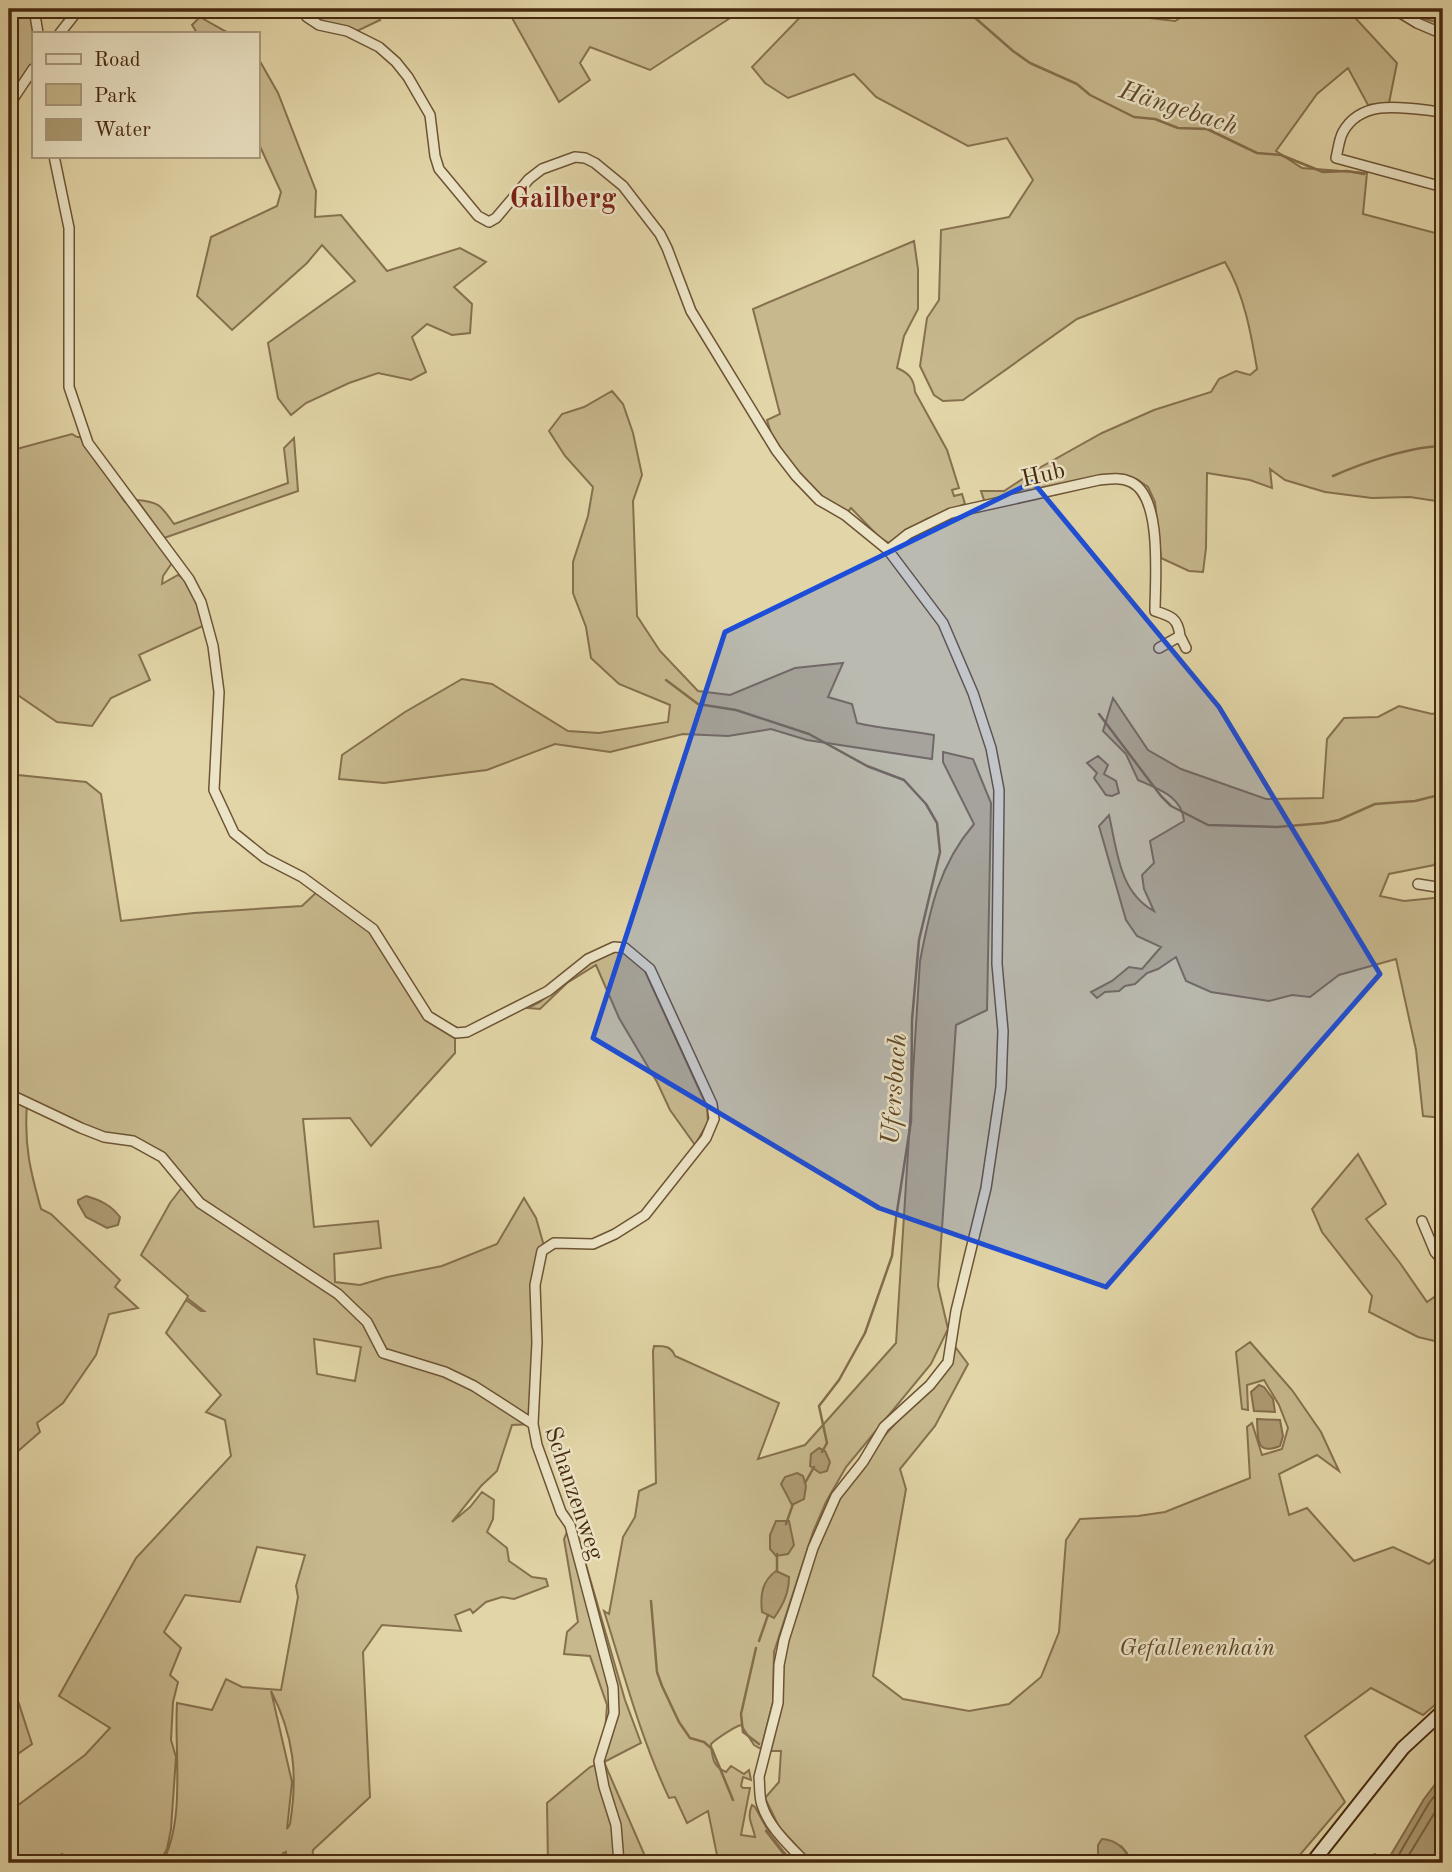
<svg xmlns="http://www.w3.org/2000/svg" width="1452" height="1872" viewBox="0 0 1452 1872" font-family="'Old Standard TT',serif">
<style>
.green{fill:#c7b88d;stroke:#86704e;stroke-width:2;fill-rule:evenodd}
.water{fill:#ad9b73;stroke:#846d4b;stroke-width:2}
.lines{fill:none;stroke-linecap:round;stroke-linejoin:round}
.shore{stroke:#7a6240;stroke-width:2}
.stream{stroke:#846d4b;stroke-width:2.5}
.street-casing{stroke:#6d5434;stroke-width:12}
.secondary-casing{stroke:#46290e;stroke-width:16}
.street{stroke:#ece4c6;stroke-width:9}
.secondary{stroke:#ece4c6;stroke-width:12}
.rail-casing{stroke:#46290e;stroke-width:5}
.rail{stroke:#ece4c6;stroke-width:2.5;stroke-dasharray:8;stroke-linecap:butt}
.marked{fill:#1d4ed8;fill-opacity:0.2;stroke:#1d4ed8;stroke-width:5;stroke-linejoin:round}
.labels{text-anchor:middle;stroke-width:5;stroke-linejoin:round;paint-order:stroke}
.street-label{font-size:24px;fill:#46290e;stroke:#ece4c6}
.park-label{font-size:24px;font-style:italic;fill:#604627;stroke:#ece4c6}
.water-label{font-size:26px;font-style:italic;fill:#604627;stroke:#ece4c6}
.quarter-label{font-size:28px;font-weight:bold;fill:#7a1f14;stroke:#ece4c6}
</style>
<rect width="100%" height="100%" fill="#e2d5a7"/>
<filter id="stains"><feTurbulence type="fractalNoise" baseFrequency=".00286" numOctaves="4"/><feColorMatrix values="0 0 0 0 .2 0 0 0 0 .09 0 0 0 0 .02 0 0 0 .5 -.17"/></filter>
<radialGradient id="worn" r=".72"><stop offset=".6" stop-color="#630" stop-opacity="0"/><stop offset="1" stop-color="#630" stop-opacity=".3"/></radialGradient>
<path class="green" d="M 9,9 L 34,9 L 38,33 L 33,33 L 33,65 L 9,93 Z
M 306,9 L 372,9 L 380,20 L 355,32 L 312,17 Z
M 507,9 L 744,9 L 650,70 L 590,47 L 580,63 L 590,80 L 559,102 Z
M 808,9 L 1100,9 L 1116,14 L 1175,21 L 1195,9 L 1234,9 L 1238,13 L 1252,14 L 1258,9 L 1347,9 L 1397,63 L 1389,103 L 1368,105 L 1348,68 L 1317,94 L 1276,151 L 1302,168 L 1367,173 L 1363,214 L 1443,235 L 1443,502 L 1410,497 L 1372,498 L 1325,492 L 1285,480 L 1270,469 L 1272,488 L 1250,480 L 1207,473 L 1206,548 L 1203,572 L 1189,571 L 1161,558 L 1155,502 L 1148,487 L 1138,480 L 1120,474 L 1097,477 L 985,503 L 981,491 L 1004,491 L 1041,467 L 1102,433 L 1154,410 L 1211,392 L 1219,379 L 1236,371 L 1250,375 L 1257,369 C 1251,333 1244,294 1225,262 L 1077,319 L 963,400 L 943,401 L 934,395 L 920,366 L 927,318 L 939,300 L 941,230 L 1009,217 L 1033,180 L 1007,138 L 968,146 L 876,97 L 854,74 L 788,98 L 765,83 L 752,67 Z
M 1405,9 L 1443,9 L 1443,24 L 1411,15 Z
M 200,17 L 225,31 L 229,33 L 197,33 L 192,25 Z
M 257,56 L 278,93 L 316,191 L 315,217 L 341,215 L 387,271 L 460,248 L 486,262 L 454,287 L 472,304 L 470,333 L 452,335 L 427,324 L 412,337 L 426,372 L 411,380 L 378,373 L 349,383 L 306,403 L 291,415 L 278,398 L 268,343 L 355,281 L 322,245 L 307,263 L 232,330 L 197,296 L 211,237 L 277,206 L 281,192 L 257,140 Z
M 914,241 L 918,269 L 918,309 L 904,336 L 897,368 C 909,373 914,379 915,392 L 947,450 L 959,488 L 952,490 L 954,496 L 962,494 L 965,504 L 927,519 L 889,543 L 880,538 L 851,508 L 845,515 L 819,500 L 776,450 L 767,420 L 780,414 L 753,309 Z
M 612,391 L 623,404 L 633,433 L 642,475 L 633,501 L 637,616 L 660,651 L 698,691 L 730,695 L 795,668 L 843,663 L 828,697 L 852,704 L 857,723 C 883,729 908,730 934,735 L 932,759 L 807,740 L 771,729 L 728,736 L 683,734 L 610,752 L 555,744 L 487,770 L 384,783 L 339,779 L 342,755 L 405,712 L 462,679 L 492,684 L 568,731 L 599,733 L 668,722 L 670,705 L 619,684 L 591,658 L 586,627 L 573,593 L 573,562 L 588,516 L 593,487 L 565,456 L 549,431 L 562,414 L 584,407 Z
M 72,434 L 77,437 L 80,437 L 125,502 L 130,504 L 172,563 L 163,576 L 162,584 L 178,575 C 194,584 198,609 203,626 L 139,655 L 150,680 L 111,698 L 92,726 L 57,722 L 9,689 L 9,451 Z
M 294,438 L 298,491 L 164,538 L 137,500 C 160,502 161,506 174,524 L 288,483 L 284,448 Z
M 1113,698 L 1148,750 L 1181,769 L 1266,799 L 1323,798 L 1327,739 L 1344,718 L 1378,717 L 1399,706 L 1432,714 L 1443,711 L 1443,843 L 1434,865 L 1389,874 L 1380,896 L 1404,901 L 1443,897 L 1443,1118 L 1423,1116 L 1416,1050 L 1396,959 L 1339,975 L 1310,997 L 1292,995 L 1269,1001 L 1211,992 L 1186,981 L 1176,957 L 1158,969 L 1147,973 L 1135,984 L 1125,986 L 1119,991 L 1105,992 L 1097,998 L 1091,992 L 1112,981 L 1129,967 L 1142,969 L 1161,947 L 1137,936 L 1126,920 L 1099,826 L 1109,815 C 1117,850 1119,892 1154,911 L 1144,889 L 1142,875 L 1154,863 L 1150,841 L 1184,821 C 1182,796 1158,789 1138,780 L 1126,754 L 1103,731 Z
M 943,752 L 973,759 L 991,803 L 987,1010 L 956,1025 L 938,1286 L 948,1329 L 931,1364 L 846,1467 L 826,1502 L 813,1532 L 774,1652 L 773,1702 L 761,1749 L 754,1745 L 741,1725 C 734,1727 716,1739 711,1744 C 712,1757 713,1767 726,1772 L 731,1766 L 744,1774 L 749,1770 L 751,1780 L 743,1777 L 741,1786 L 743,1788 L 750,1788 L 741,1835 L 755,1837 C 753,1825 746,1818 752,1805 L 755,1807 L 771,1836 L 793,1863 L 721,1863 L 717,1855 L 708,1811 L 687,1823 L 675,1797 L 669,1798 C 641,1739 624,1674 604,1611 L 609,1614 L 623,1537 L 635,1517 L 639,1491 L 656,1483 L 653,1351 L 654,1346 C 665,1346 671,1346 675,1356 L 779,1403 L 758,1459 L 805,1445 L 896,1343 L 920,961 C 930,909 939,865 974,824 L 943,762 Z
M 1098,756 L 1108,765 L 1104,774 L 1116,781 L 1119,793 L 1112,796 L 1106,795 L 1094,778 L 1097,773 L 1087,763 Z
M 9,765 L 18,775 L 86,782 L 101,794 L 121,921 L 194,913 L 302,906 L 320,889 L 373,929 L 428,1017 L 455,1034 L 455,1053 L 371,1146 L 350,1118 L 303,1119 L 314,1227 L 378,1221 L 381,1248 L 334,1254 L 335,1282 L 360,1285 L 387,1277 L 442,1266 L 497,1244 L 524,1198 L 536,1218 L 544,1246 L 534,1284 L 534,1424 L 512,1425 L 497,1471 L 481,1486 L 452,1522 L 470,1507 L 482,1492 L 494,1500 L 493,1519 L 487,1532 L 507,1548 L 509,1561 L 532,1577 L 546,1579 L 548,1586 L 514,1599 L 502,1597 L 486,1602 L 473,1613 L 470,1609 L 455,1615 L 461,1631 L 382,1625 L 363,1652 L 370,1797 L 313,1850 L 312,1863 L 286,1863 L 286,1852 L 283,1853 L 282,1863 L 222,1863 L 215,1857 L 212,1863 L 162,1863 C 186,1821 174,1751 177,1703 L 212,1710 L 226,1679 L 242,1687 L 281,1690 L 298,1597 L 296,1586 L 305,1555 L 257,1547 L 240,1602 L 185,1595 L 164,1632 L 181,1648 L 170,1675 L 178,1682 L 173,1702 L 171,1740 L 176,1757 L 171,1829 L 167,1849 L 159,1863 L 76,1863 L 62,1854 L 48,1863 L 9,1863 L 9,1812 L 85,1755 L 110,1728 L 59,1696 L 136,1558 L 231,1456 L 225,1420 L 206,1412 L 221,1395 L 166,1333 L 186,1300 L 201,1311 L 204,1311 L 187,1298 L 188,1296 L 141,1255 L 170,1203 L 183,1186 L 164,1157 L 27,1104 C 24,1145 30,1170 41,1209 L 51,1214 L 120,1280 L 115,1287 L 138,1308 L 109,1314 L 96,1355 L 63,1403 L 37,1423 L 40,1432 L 9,1459 ZM 314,1339 L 361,1347 L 355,1381 L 317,1374 ZM 271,1691 C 294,1736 298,1775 290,1824 L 287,1829 L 292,1782 Z
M 611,951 L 623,951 L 644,969 L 707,1107 L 708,1122 L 695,1145 L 670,1110 L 657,1082 L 619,1018 L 596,965 L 567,983 L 540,1009 L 528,1008 L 540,1002 L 589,962 Z
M 1358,1154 L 1386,1204 L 1366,1219 L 1400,1263 L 1427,1302 L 1443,1291 L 1443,1343 L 1418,1337 L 1369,1312 L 1372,1296 L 1322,1232 L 1312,1209 Z
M 1250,1342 L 1292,1390 L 1321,1432 L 1339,1471 L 1317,1455 L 1279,1474 L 1289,1515 L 1307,1508 L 1354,1561 L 1393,1547 L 1429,1564 L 1443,1552 L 1443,1698 L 1423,1715 L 1371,1688 L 1305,1736 L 1345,1802 L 1293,1863 L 1129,1863 L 1127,1853 L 1121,1846 L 1098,1846 L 1098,1863 L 812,1863 L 779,1827 L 765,1798 L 779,1782 L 781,1751 L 767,1751 L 780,1715 L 785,1651 L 812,1562 L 833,1509 L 883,1437 L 947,1368 L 956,1348 L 968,1364 L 935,1426 L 900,1469 L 906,1489 L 873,1676 L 903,1699 L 969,1711 L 1009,1704 L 1041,1677 L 1059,1632 L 1066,1540 L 1080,1519 L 1138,1516 L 1165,1512 L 1250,1478 L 1247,1427 L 1252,1423 L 1262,1455 L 1282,1449 L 1288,1428 L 1279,1405 L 1264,1380 L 1247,1385 L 1248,1410 L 1242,1409 L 1236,1352 Z
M 570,1525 L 576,1530 L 625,1700 L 641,1743 L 604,1762 L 648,1863 L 548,1863 L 547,1803 L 590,1767 L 603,1762 L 607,1705 L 590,1656 L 564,1654 L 567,1632 L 578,1622 L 564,1539 Z
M 9,1673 L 32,1744 L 9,1760 Z"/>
<path class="water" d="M 86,1196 C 100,1200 111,1205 120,1217 L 118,1225 L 107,1228 L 86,1217 L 78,1203 L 78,1200 Z
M 1259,1385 L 1264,1387 L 1273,1399 L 1275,1412 L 1254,1411 L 1251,1392 Z
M 1257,1419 L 1280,1420 L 1283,1436 L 1280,1446 C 1255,1456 1258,1438 1257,1419 Z
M 819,1448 L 825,1451 L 830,1462 L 827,1471 L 820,1473 L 810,1466 L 811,1454 Z
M 797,1473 L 803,1476 L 806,1486 L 804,1499 L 792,1505 L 781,1484 L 785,1477 Z
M 776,1521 L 789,1521 L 794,1545 L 788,1554 L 776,1556 L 770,1549 L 770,1535 Z
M 776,1571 L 789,1577 C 789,1593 783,1605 774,1618 L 762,1612 C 760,1595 762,1581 776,1571 Z
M 1443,1774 L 1443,1863 L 1386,1863 L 1424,1799 Z
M 1102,1839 C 1116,1840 1128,1849 1129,1863 L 1098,1863 L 1098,1845 Z"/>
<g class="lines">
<path class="shore" d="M 1394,1863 L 1429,1803 L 1443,1785
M 1404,1863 L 1443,1799"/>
<path class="stream" d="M 965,9 L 1013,51 L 1030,63 L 1077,84 L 1090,95 L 1134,117 L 1155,119 L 1178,128 L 1207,129 L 1257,153 L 1281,155 L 1323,172 L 1347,171 L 1364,174
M 1333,476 C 1362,463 1412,446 1443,446
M 666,680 L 698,704 L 736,710 L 809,734 L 867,766 L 904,780 L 926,804 L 937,823 L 940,852 L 919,940 L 912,1020 L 911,1121 L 896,1218 L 892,1256 L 865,1333 L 839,1380 L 819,1406 L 827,1443 L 822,1452
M 1099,714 L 1161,796 L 1171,806 L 1208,825 L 1277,827 L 1324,823 L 1339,820 L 1375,804 L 1415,801 L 1443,794
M 805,1483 L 814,1467
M 786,1524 L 793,1504
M 777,1554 L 777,1571
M 651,1601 L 657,1672 L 662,1686 L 679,1722 L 690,1738 L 704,1742 L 712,1749 L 733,1800
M 759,1641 L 768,1615
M 756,1648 L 741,1714 L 743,1732 L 759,1744
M 766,1831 L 791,1863"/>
<g class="street-casing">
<path id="street" d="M 34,9 L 38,33
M 302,9 L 307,17 L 319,25 L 347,31 L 379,47 L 396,62 L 408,77 L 430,115 L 435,156 L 439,169 L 478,216 L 489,222 L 496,218 L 529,179 L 542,169 L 575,157 L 585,158 L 595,163 L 623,186 L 660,234 L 667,248 L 691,311 L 776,450 L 796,476 L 819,500 L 845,515 L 888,550 L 943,623 L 973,693 L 991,748 L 999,790 L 997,964 L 1003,1031 L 1001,1087 L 986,1188 L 956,1311 L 948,1362 L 930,1385 L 884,1427 L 863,1462 L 836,1496 L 813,1548 L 784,1640 L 779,1665 L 778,1703 L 759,1777 C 760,1786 759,1797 762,1805 C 769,1828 791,1847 806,1863
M 1394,9 L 1417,23 L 1443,34
M 60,33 L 79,9
M 9,105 L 33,69
M 1443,112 C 1410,109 1363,96 1343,132 C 1339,139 1338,150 1336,158 L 1443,187
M 54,156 L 69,228 L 69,387 L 88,443 L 189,579 L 201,602 L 213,646 L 219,692 L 214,790 L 234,833 L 265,858 L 302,877 L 373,929 L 428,1016 L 456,1033 L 467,1032 L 548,991 L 588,959 L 614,947 L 625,948 L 650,969 L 712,1104 L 714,1119 L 706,1138 L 645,1215 L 615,1234 L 593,1244 L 554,1243 L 542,1251 L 535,1285 L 537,1342 L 533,1424 L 537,1445 L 561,1512 L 570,1525 L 613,1687 L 614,1713 L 599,1761 L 604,1787 L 616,1825 L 619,1863
M 888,550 L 908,534 L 951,513 L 1099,480 C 1110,479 1120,477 1131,482 C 1163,497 1155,580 1155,611 C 1171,616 1178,618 1180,636
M 1159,648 L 1180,636 L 1186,648
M 1418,884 L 1443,888
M 9,1094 L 81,1128 L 104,1137 L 133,1141 L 162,1157 L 200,1203 L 338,1294 L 367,1322 L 383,1353 L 445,1372 L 474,1386 L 533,1424
M 1422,1221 L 1435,1252 L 1443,1261"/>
</g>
<g class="secondary-casing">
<path id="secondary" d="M 1312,1863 L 1403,1748 L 1443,1711"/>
</g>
<use href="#street" class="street"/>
<use href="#secondary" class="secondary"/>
<g class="rail-casing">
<path id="rail" d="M 1371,1863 L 1375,1856"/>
</g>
<use href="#rail" class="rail"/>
</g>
<path class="marked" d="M 1033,482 L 1219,707 L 1380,974 L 1106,1287 L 879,1208 L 593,1038 L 725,632 Z"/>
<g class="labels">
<g class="street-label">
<text transform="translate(1043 474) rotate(-13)" y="8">Hub</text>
<text transform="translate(575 1493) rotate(71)" y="8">Schanzenweg</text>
</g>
<g class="park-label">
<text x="1197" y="1655">Gefallenenhain</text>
</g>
<g class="water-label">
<text transform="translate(1179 107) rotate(18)" y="9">Hängebach</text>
<text transform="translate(893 1089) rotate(-86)" y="9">Ufersbach</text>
</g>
<g class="quarter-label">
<text x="563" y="207">Gailberg</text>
</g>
</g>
<rect width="1452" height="1872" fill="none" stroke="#e2d5a7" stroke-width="35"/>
<rect x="10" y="10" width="1431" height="1851" fill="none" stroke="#46290e" stroke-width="3.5"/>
<rect x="18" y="18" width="1417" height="1837" fill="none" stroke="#46290e" stroke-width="2"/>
<rect x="32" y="32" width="228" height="126" fill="#ece4c6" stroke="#aa997c" stroke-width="2"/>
<rect x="46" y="54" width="35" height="10" fill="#ece4c6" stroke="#aa997c" stroke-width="2"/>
<text x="94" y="66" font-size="21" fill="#46290e">Road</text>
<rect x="46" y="84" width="35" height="21" fill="#c7b88d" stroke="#aa997c" stroke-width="2"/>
<text x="94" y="102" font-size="21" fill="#46290e">Park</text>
<rect x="46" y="119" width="35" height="21" fill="#ad9b73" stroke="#aa997c" stroke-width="2"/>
<text x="94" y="136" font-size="21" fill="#46290e">Water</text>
<rect width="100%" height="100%" filter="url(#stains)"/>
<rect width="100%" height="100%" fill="url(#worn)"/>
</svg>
